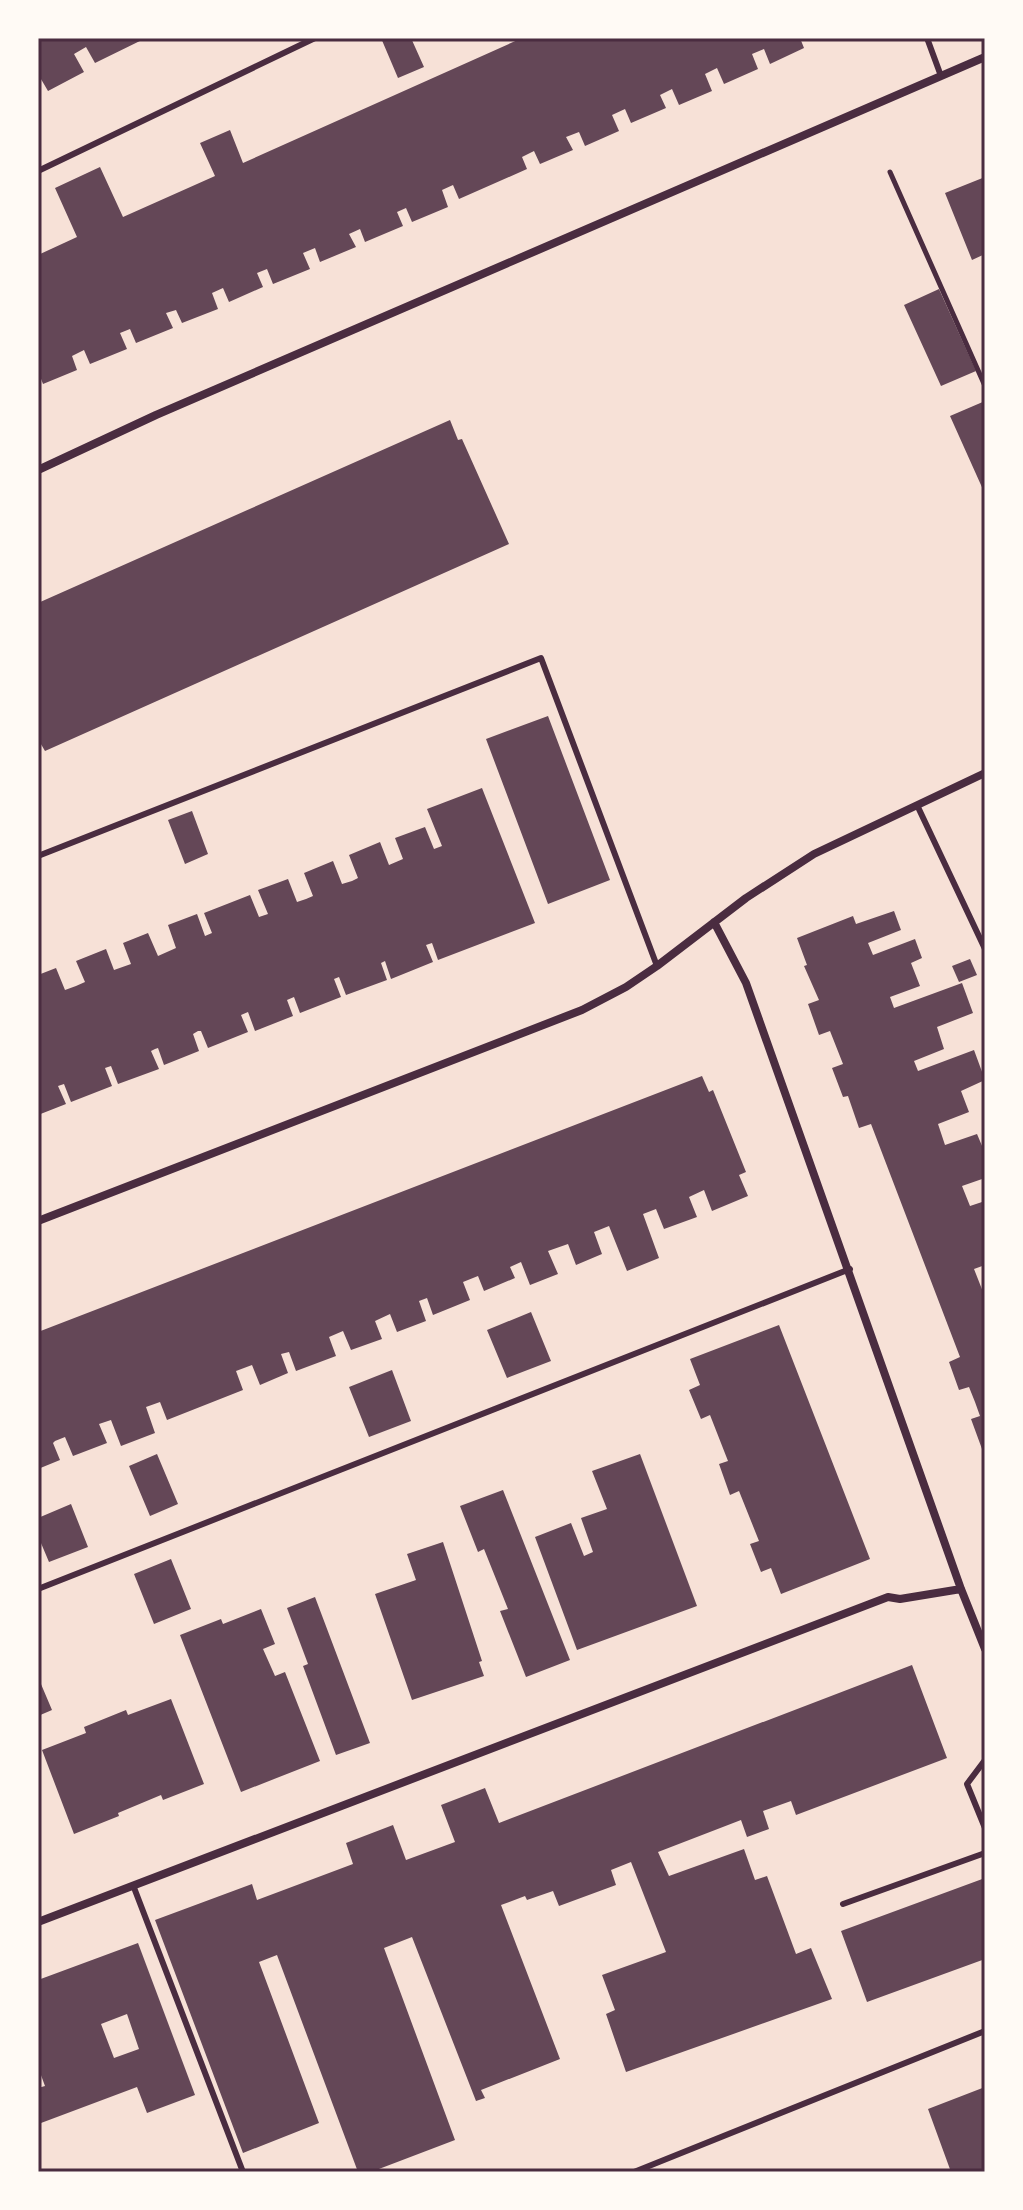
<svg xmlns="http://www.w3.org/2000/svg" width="1023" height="2210" viewBox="0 0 1023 2210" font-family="'Exo 2',sans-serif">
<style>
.building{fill:#644757;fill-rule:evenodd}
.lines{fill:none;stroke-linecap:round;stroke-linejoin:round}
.path{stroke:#4a2c40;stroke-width:5}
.service{stroke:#4a2c40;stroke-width:6}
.minor{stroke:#4a2c40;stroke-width:8}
.neatline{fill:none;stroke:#4a2c40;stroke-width:3}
</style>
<rect width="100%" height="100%" fill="#f7e1d7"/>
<path class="building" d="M 38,38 L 146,38 L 95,63 L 86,47 L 74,54 L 84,72 L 48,91 L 38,74 Z
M 381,38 L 411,38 L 424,67 L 398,78 Z
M 522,38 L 800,38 L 804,48 L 770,64 L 764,49 L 752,54 L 758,69 L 724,84 L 717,68 L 705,74 L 712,91 L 679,105 L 672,89 L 660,95 L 666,108 L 631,123 L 625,109 L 612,115 L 619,131 L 585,146 L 579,132 L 566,137 L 573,150 L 540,164 L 534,151 L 522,157 L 527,169 L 459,199 L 453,185 L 442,190 L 448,207 L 412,222 L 406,208 L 397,212 L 403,226 L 365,242 L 360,229 L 349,234 L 356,247 L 320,262 L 315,248 L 303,253 L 310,269 L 273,284 L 267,269 L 257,273 L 263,287 L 229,302 L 223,288 L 212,293 L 218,309 L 182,323 L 176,310 L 166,313 L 173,328 L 136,343 L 130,329 L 120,333 L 127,349 L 90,364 L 84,350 L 72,356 L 77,370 L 43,384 L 38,371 L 38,255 L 77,237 L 55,188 L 100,167 L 123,217 L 215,176 L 200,143 L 230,130 L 243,163 Z
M 985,177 L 985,254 L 972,260 L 945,193 Z
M 939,289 L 976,371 L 941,386 L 904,305 Z
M 985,401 L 985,494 L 950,416 Z
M 450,420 L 458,440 L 462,439 L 509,544 L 45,751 L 38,739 L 38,603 Z
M 548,716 L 610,880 L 548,904 L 486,739 Z
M 482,788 L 535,923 L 438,960 L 432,943 L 426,945 L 433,962 L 391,979 L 385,961 L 381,963 L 387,980 L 346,995 L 339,977 L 334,979 L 341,997 L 300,1013 L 294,997 L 287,1000 L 293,1016 L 255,1031 L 248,1012 L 241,1015 L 248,1032 L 208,1048 L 201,1031 L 198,1031 L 193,1034 L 199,1051 L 164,1065 L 158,1048 L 155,1049 L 151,1051 L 159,1069 L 118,1084 L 111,1066 L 105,1068 L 112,1086 L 71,1102 L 64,1084 L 58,1086 L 66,1104 L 38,1115 L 38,975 L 56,968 L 65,990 L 76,986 L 85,982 L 76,961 L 106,949 L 114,970 L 131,964 L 123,943 L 148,933 L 158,956 L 176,948 L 168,925 L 197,914 L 205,936 L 212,933 L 204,913 L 250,895 L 259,917 L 268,914 L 258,890 L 288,879 L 297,902 L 306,899 L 313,896 L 304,873 L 333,861 L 342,884 L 352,881 L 358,878 L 349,855 L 380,842 L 389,865 L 403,859 L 395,838 L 425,827 L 434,849 L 442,846 L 427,809 Z
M 192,811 L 208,854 L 185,864 L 168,820 Z
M 894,911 L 901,930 L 868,943 L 873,955 L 915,939 L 922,958 L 911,963 L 920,986 L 890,997 L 894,1008 L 962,983 L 973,1013 L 937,1027 L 944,1049 L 914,1061 L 918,1071 L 974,1050 L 985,1080 L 961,1091 L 969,1112 L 938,1124 L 945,1145 L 977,1134 L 985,1153 L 985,1178 L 962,1186 L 970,1206 L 985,1201 L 985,1265 L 974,1269 L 985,1297 L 985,1448 L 982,1449 L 971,1419 L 980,1416 L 975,1402 L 969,1387 L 959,1390 L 949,1362 L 960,1357 L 871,1124 L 859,1128 L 848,1096 L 843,1097 L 832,1068 L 843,1064 L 830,1031 L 819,1035 L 808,1004 L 819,1000 L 804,966 L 807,965 L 797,938 L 853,916 L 856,924 Z
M 970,959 L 977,975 L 959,982 L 952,966 Z
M 702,1076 L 709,1092 L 713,1090 L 746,1172 L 739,1175 L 748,1196 L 712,1211 L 704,1190 L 689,1197 L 697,1217 L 664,1229 L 656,1209 L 643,1214 L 659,1258 L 627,1271 L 609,1226 L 594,1232 L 602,1254 L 576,1265 L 568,1244 L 548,1251 L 558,1274 L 530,1285 L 521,1262 L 510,1267 L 515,1278 L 484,1291 L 478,1276 L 463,1282 L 470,1300 L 433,1315 L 427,1298 L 419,1301 L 426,1321 L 397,1332 L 390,1314 L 375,1321 L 382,1339 L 351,1350 L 343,1331 L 329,1337 L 336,1356 L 296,1371 L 289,1352 L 281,1354 L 288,1373 L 260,1385 L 252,1365 L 236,1371 L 243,1390 L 167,1420 L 160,1402 L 146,1407 L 155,1433 L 121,1446 L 111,1420 L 99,1424 L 107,1443 L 73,1456 L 65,1437 L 55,1441 L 53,1443 L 60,1460 L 38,1469 L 38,1332 Z
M 531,1312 L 551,1361 L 507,1378 L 487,1330 Z
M 779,1325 L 870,1559 L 781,1594 L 771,1568 L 761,1572 L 750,1544 L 759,1541 L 739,1491 L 730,1495 L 719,1464 L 728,1461 L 710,1415 L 701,1419 L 689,1390 L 700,1385 L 690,1359 Z
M 392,1370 L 411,1421 L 369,1437 L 349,1387 Z
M 157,1454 L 178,1504 L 150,1516 L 129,1466 Z
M 640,1454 L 697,1606 L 577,1650 L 535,1537 L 571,1523 L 584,1556 L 593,1552 L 581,1518 L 607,1509 L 592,1471 Z
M 503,1490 L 570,1660 L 526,1677 L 500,1611 L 508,1609 L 484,1549 L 478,1552 L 460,1506 Z
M 71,1504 L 88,1547 L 49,1562 L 38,1536 L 38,1518 Z
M 443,1542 L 482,1661 L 479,1662 L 484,1676 L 412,1700 L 375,1594 L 416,1580 L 407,1554 Z
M 171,1559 L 191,1609 L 154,1624 L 134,1574 Z
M 315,1597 L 370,1743 L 336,1755 L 303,1666 L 308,1664 L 287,1608 Z
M 261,1609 L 275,1644 L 263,1649 L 275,1676 L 285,1672 L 320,1761 L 241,1792 L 180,1635 L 221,1619 L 223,1624 Z
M 912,1665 L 947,1758 L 796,1815 L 791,1801 L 763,1811 L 769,1829 L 747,1837 L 741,1820 L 658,1852 L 669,1876 L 744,1849 L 755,1880 L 767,1876 L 796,1954 L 811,1948 L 832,1999 L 626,2072 L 606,2014 L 615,2010 L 602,1975 L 666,1952 L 631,1862 L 611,1870 L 616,1885 L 559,1906 L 553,1891 L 527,1900 L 525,1896 L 501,1905 L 560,2059 L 481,2090 L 485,2098 L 476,2101 L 412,1937 L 384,1948 L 455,2140 L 371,2172 L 358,2172 L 277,1955 L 259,1962 L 319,2123 L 243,2153 L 155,1920 L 252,1884 L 257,1900 L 353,1864 L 346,1843 L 393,1825 L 406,1860 L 455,1842 L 441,1805 L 485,1788 L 499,1823 Z
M 38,1677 L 52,1710 L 38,1716 Z
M 171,1699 L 204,1784 L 163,1800 L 161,1795 L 118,1813 L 119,1816 L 74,1834 L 42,1750 L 86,1733 L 84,1727 L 126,1710 L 128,1715 Z
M 985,1878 L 985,1959 L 867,2002 L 841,1931 Z
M 138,1943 L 195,2095 L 147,2113 L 137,2087 L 41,2123 L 38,2115 L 38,2088 L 45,2086 L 38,2067 L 38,1980 ZM 127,2014 L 139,2049 L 114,2058 L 101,2024 Z
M 985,2087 L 985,2172 L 951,2172 L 928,2109 Z"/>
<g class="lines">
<path class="path" d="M 890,172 L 985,386"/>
<path class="service" d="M 927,38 L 941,76
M 38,171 L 315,38
M 917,805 L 985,949
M 38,856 L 541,658 L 657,966
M 38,1589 L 850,1269
M 985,1760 L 967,1784 L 985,1828
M 133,1885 L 243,2172
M 843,1904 L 985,1853
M 634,2172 L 985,2031"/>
<path class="minor" d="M 38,470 L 156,415 L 985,57
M 714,922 L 746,983 L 961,1589 L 985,1649
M 38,1221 L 582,1010 L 626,987 L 657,966 L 746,898 L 814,854 L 985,773
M 38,1922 L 888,1597 L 900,1599 L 961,1589"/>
</g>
<rect width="1023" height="2210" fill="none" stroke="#fffaf5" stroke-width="80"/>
<rect x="40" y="40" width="943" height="2130" class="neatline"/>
</svg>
